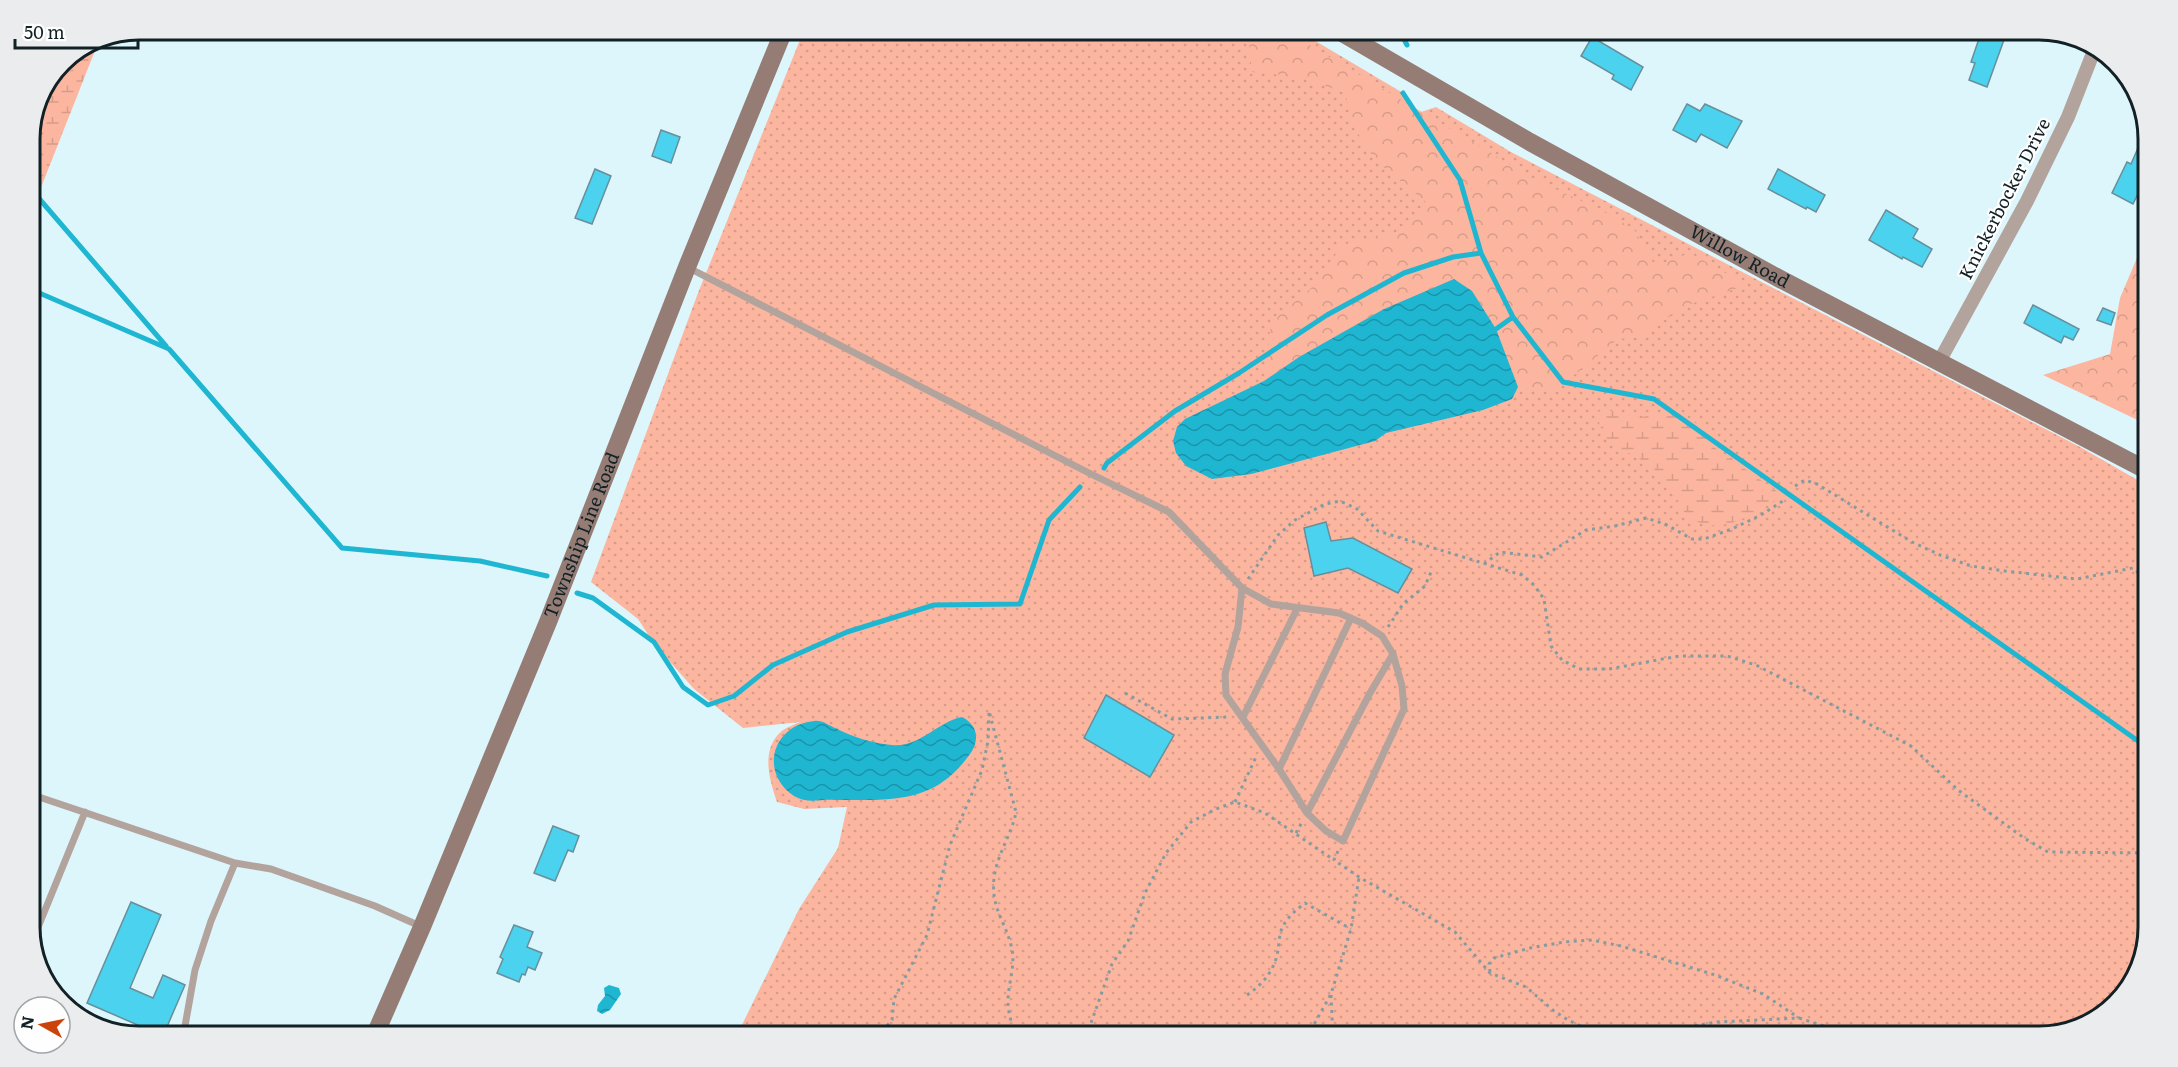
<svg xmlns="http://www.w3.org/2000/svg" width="2178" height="1067" viewBox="0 0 2178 1067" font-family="Literata,serif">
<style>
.grass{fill:url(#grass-dots)}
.forest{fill:url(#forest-crowns)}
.wetland{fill:url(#wetland-marsh)}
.water{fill:url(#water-waves)}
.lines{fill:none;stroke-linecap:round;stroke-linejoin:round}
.stream{stroke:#1fb6d2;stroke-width:5}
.building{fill:#4ad2ef;stroke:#688f99;stroke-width:1.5}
.path{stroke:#869ba0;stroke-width:3;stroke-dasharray:3 4.5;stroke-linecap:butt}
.lane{stroke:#b3a39d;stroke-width:7}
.street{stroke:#b3a39d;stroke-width:14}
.secondary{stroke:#957d76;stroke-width:18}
.labels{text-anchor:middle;stroke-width:4.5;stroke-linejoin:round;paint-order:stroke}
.street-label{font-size:18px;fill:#112125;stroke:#fefefe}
.rim{fill:none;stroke:#112125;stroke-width:3}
</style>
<defs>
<pattern id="grass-dots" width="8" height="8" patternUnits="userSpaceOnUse" patternTransform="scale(1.5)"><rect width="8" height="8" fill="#fcb69f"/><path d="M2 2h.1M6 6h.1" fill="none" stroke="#d79c89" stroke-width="1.8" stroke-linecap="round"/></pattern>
<pattern id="forest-crowns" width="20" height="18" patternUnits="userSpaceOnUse" patternTransform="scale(1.5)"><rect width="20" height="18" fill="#fcb69f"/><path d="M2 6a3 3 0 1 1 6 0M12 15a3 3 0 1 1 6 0" fill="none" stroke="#d79c89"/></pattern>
<pattern id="wetland-marsh" width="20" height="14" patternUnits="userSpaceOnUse" patternTransform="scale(1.5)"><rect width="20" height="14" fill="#fcb69f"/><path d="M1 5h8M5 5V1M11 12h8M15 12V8" fill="none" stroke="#d79c89"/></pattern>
<pattern id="water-waves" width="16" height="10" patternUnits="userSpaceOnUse" patternTransform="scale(1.5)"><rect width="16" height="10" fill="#1fb6d2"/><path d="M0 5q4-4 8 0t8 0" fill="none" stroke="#1a94aa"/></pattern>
</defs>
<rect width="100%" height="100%" fill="#ddf6fc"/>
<path class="grass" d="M 804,30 L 1297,30 L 1403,93 L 1415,114 L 1436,107 L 1511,152 L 2080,447 L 2148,486 L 2148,928 L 2137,976 L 2099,1019 L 2039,1037 L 736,1037 L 799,909 L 838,848 L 847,807 L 804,809 L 777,802 C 769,779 760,748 783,730 C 788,727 795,724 800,722 L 743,728 L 694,689 L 655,645 L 638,619 L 591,582 L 698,293 Z"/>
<path class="forest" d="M 1215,30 L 1284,30 L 1536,180 L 1597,208 L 1634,229 L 1655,266 L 1690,253 L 1747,285 L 1682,307 L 1642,337 L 1618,339 L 1555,391 L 1518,387 L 1496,329 L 1472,291 L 1384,309 L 1299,357 L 1264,381 L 1271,322 L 1316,284 L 1342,245 L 1408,229 L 1427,203 L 1375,160 L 1354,127 L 1345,93 L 1301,77 L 1252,72 L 1248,36 L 1221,39 Z
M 2148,232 L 2148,425 L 2043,375 L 2110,354 L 2120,298 Z"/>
<path class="wetland" d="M 98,38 L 100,38 L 40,190 L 30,180 L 30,132 L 62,62 Z
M 1608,410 L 1638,418 L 1655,414 L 1679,412 L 1709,432 L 1716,449 L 1782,495 C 1754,516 1708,544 1681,508 C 1672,496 1666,479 1655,470 C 1630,446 1603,455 1597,412 Z"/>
<path class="water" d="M 1454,279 L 1472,291 L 1496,329 L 1518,387 L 1512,399 L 1483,410 L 1386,433 L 1375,441 L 1251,474 L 1212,479 L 1186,466 L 1176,453 L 1173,441 L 1177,427 L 1185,419 L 1264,381 L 1299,357 L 1384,309 Z
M 962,717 C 976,724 980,737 972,751 C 936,805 892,800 834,800 C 820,799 807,804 794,796 C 759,773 772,725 814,721 C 823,720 827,725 835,728 C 851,736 874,744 892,745 C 919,748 937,722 962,717 Z
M 609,985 L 619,988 L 621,994 L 610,1010 L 602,1014 L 597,1011 L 598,1005 L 605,996 L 604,988 Z"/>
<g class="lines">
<path class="stream" d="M 1399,30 L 1407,45
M 1403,93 L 1460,180 L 1481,253 L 1513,317 L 1496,329
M 30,188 L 166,346
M 30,289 L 169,349 L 342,548 L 480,561 L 547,576
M 1513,317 L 1563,382 L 1654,399 L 2148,748
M 1104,468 L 1107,463 L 1175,411 L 1239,373 L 1327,315 L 1404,273 L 1453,257 L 1481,253
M 577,593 L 593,598 L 654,642 L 683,687 L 708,705 L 734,696 L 773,665 L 847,632 L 934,605 L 1020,604 L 1049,520 L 1080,487"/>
</g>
<path class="building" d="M 1982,30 L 2005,37 L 1987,87 L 1969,80 L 1975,63 L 1971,62 Z
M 1592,37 L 1643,67 L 1631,90 L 1612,79 L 1614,75 L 1581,56 Z
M 1687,104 L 1700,111 L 1705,104 L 1742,121 L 1727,148 L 1701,134 L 1696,142 L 1673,130 Z
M 661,130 L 680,137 L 671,163 L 652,156 Z
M 2138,148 L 2148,153 L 2148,173 L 2133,204 L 2112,193 L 2127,162 L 2131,164 Z
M 595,169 L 611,176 L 592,224 L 575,218 Z
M 1778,169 L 1825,195 L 1816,212 L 1807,207 L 1806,209 L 1768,189 Z
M 1886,210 L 1918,229 L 1913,238 L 1932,249 L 1922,267 L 1903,257 L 1902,259 L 1869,240 Z
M 2033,305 L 2079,329 L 2073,340 L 2064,336 L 2061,343 L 2024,323 Z
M 2103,308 L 2115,313 L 2111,325 L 2097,320 Z
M 1326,522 L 1331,541 L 1353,538 L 1412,569 L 1398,593 L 1348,568 L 1314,576 L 1304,528 Z
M 1106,695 L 1174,735 L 1150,777 L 1084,738 Z
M 553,826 L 579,836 L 573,852 L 568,850 L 555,881 L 534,873 Z
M 131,902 L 161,915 L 130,988 L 153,998 L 163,975 L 185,985 L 163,1036 L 87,1003 Z
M 514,925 L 533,932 L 527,947 L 542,953 L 535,970 L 528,967 L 525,975 L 522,974 L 519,982 L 497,973 L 503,959 L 500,957 Z"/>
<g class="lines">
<path class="path" d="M 1795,486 L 1805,480 L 1817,484 L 1912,542 L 1940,555 L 1971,566 L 2005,571 L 2077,579 L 2133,568 L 2148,581
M 1484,564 L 1500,552 L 1542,557 L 1586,530 L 1615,526 L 1646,518 L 1665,524 L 1692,539 L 1704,539 L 1732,529 L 1761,515 L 1786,499
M 1248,579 L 1278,535 L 1295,520 L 1325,504 L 1340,501 L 1357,509 L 1378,531 L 1522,575 L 1534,585 L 1544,599 L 1551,646 L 1562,660 L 1579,669 L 1609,669 L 1679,656 L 1727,656 L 1756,665 L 1911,746 L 1958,790 L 2024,838 L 2048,852 L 2148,853
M 1388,627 L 1403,604 L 1425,586 L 1431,572
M 1125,693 L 1172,719 L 1229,717
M 1235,802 L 1256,757
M 1296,833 L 1302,822
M 1338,851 L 1334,860 L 1359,877 L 1455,932 L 1490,973 L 1526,987 L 1554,1011 L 1568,1020 L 1591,1031 L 1614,1037
M 1490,972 L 1489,964 L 1494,958 L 1530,948 L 1564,942 L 1592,940 L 1621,946 L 1715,975 L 1763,994 L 1799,1018
M 1247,995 C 1263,984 1275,970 1278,950 C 1279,944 1279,937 1281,931 C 1285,919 1295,911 1305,903 L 1351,929
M 1331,995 L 1333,1037
M 877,1037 L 892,1020 L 894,999 L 927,935 L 950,845 L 982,770 L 988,741 L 989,711 L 1016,812 C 1012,834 997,854 994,878 C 991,908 1004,919 1011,945 C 1017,965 1007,985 1008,1005 C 1009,1016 1013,1027 1015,1037
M 1086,1037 L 1112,964 L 1128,941 L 1145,893 L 1166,853 L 1191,822 L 1216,809 L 1235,802 L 1265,813 L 1334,860
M 1307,1037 L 1331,994 L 1351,929 L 1359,877
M 1628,1037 L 1717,1022 L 1799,1018 L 1859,1037"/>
<path class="lane" d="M 687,267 L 1089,473 L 1169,512 L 1242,588 L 1271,604 L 1339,613 L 1362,623 L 1382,636 L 1393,654 L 1402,686 L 1404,709 L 1343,841 L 1326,831 L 1307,813 L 1279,769 L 1226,695 L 1225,674 L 1238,627 L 1242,588
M 1243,717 L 1297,609
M 1279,769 L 1351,618
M 30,794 L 235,863
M 1307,813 L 1370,693 L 1393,654
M 32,942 L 85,812
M 191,1037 L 185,1026 L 195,970 L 211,921 L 235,863 L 271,869 L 375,906 L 420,926"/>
<path class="street" d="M 1939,362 L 2027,201 L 2068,117 L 2095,48"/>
<g class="secondary">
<path id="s1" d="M 1337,30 L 1530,142 L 1782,280 L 2148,471"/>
<path id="s2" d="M 374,1037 L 422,927 L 548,622 L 687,267 L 784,30"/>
</g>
</g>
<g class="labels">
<g class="street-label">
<text transform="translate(2005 199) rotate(-63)" y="6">Knickerbocker Drive</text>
<text dy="6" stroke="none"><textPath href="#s1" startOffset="462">Willow Road</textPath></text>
<text dy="6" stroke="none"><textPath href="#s2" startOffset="543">Township Line Road</textPath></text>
</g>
</g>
<path d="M0 0H2178V1067H0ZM139 40H2039A99 99 0 0 1 2138 139V927A99 99 0 0 1 2039 1026H139A99 99 0 0 1 40 927V139A99 99 0 0 1 139 40Z" fill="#ebeced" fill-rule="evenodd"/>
<path class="rim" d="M139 40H2039A99 99 0 0 1 2138 139V927A99 99 0 0 1 2039 1026H139A99 99 0 0 1 40 927V139A99 99 0 0 1 139 40Z"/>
<g transform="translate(42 1025) rotate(279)"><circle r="28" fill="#fefefe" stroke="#9fa6a7" stroke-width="1.5"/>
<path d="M0-4.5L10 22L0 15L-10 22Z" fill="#ca430a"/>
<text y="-9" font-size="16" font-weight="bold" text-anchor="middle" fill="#112125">N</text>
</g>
<path d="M15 39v9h123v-9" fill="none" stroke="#112125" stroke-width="3"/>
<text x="24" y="39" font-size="18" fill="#112125" stroke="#fefefe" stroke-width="4.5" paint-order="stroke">50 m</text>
</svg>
